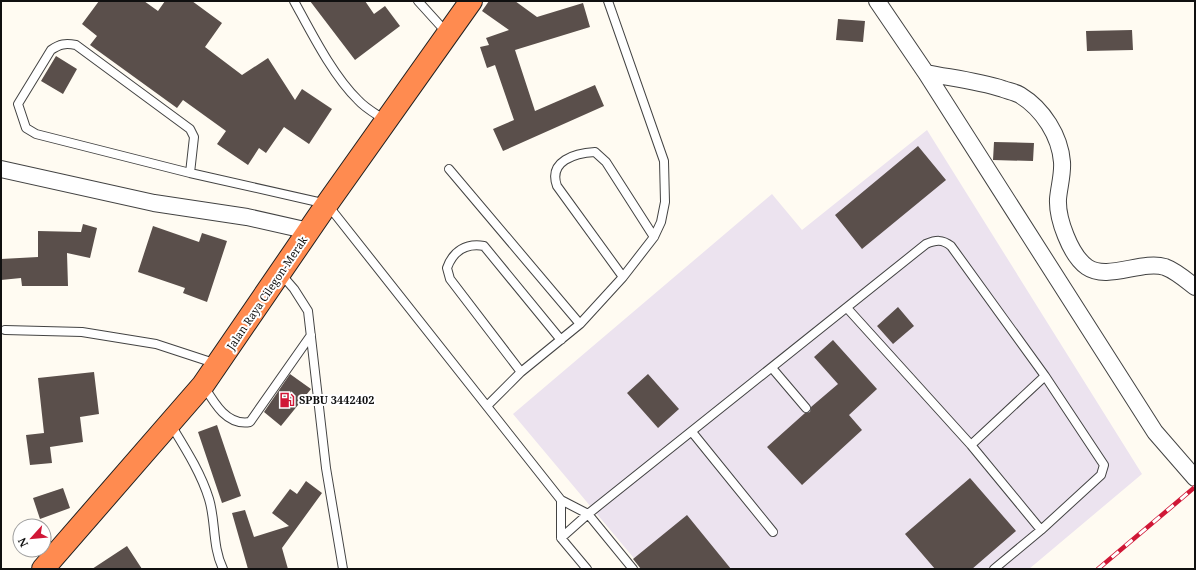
<svg xmlns="http://www.w3.org/2000/svg" width="1196" height="570" viewBox="0 0 1196 570" font-family="'Noto Serif',serif">
<style>
.industrial{fill:#ece3ef}
.building{fill:#5a4f4b}
.lines{fill:none;stroke-linecap:round;stroke-linejoin:round}
.lane-casing{stroke:#434343;stroke-width:10}
.street-casing{stroke:#434343;stroke-width:18}
.highway-casing{stroke:#212121;stroke-width:24}
.lane{stroke:#fff;stroke-width:8}
.street{stroke:#fff;stroke-width:16}
.highway{stroke:#ff8b50;stroke-width:22}
.rail-casing{stroke:#d01736;stroke-width:4.5}
.rail{stroke:#fff;stroke-width:3;stroke-dasharray:9;stroke-linecap:butt}
.labels{text-anchor:middle;stroke-width:4;stroke-linejoin:round;paint-order:stroke}
.street-label{font-size:11px;fill:#101010;stroke:#fff}
.poi-label{font-size:11px;font-weight:bold;fill:#101010;stroke:#fff;text-anchor:start}
</style>
<rect width="100%" height="100%" fill="#fffbf2"/>
<path class="industrial" d="M 927,130 L 1142,474 L 1029,569 L 643,569 L 513,414 L 772,194 L 802,230 Z"/>
<path class="building" d="M 99,1 L 144,1 L 158,11 L 165,1 L 192,1 L 222,23 L 205,47 L 242,75 L 268,58 L 295,100 L 302,89 L 332,109 L 309,144 L 284,127 L 266,153 L 259,148 L 248,165 L 217,144 L 226,131 L 183,100 L 177,108 L 90,45 L 97,36 L 82,24 Z
M 310,1 L 365,1 L 374,14 L 385,6 L 400,26 L 355,60 Z
M 489,1 L 515,1 L 537,17 L 583,3 L 590,27 L 515,50 L 535,111 L 595,85 L 604,106 L 503,151 L 493,129 L 514,120 L 495,65 L 487,68 L 480,47 L 489,45 L 486,38 L 509,30 L 482,11 Z
M 838,19 L 865,21 L 863,42 L 836,40 Z
M 1132,30 L 1133,50 L 1087,51 L 1086,31 Z
M 56,56 L 77,69 L 63,94 L 41,81 Z
M 994,142 L 1034,143 L 1033,161 L 993,160 Z
M 918,146 L 946,180 L 862,249 L 835,215 Z
M 83,224 L 97,228 L 90,258 L 67,253 L 68,286 L 22,286 L 21,278 L 1,280 L 1,259 L 38,257 L 38,231 L 81,232 Z
M 153,226 L 199,242 L 202,233 L 227,241 L 207,302 L 183,293 L 185,288 L 138,272 Z
M 898,307 L 914,326 L 893,344 L 877,326 Z
M 833,340 L 877,389 L 849,415 L 862,430 L 802,485 L 767,447 L 805,413 L 810,412 L 811,407 L 838,384 L 814,357 Z
M 94,372 L 99,414 L 80,417 L 83,442 L 50,447 L 52,463 L 30,465 L 26,435 L 44,433 L 38,378 Z
M 290,374 L 311,389 L 281,426 L 264,412 Z
M 648,374 L 679,409 L 658,428 L 627,393 Z
M 217,425 L 241,496 L 222,503 L 198,432 Z
M 970,478 L 1016,531 L 972,569 L 935,569 L 905,534 Z
M 306,481 L 322,493 L 282,548 L 288,569 L 248,569 L 232,513 L 245,510 L 254,537 L 289,526 L 272,513 L 290,489 L 297,494 Z
M 63,488 L 70,508 L 40,519 L 33,498 Z
M 687,515 L 731,569 L 641,569 L 633,559 Z
M 127,546 L 142,569 L 92,569 Z"/>
<g class="lines">
<g class="lane-casing">
<path id="lane" d="M 294,1 C 311,32 333,76 358,100 C 365,108 376,114 385,120
M 418,1 L 447,33
M 449,169 L 580,324
M 190,173 L 194,137 L 190,129 L 76,45 C 65,43 60,44 51,50 L 18,104 L 26,128 L 36,134 L 190,173 L 327,204 L 561,500 L 588,514 L 633,569
M 281,274 L 294,289 L 308,311 L 326,468 L 343,569
M 623,277 L 557,186 C 548,161 575,153 595,152 L 606,162 L 654,237
M 847,308 L 971,445 L 1041,530
M 5,330 L 82,332 L 156,344 L 217,364
M 772,368 L 806,408
M 521,372 L 450,279 L 447,268 C 453,251 466,243 484,246 L 561,340
M 204,386 C 214,403 227,426 250,422 L 311,335
M 487,406 L 521,372 L 580,324 L 623,277 L 654,237 L 661,222 L 665,202 L 664,161 L 608,1
M 171,425 C 185,448 201,473 209,499 C 216,522 212,546 223,569
M 692,432 L 773,532
M 971,445 L 1045,376
M 561,500 L 561,538 L 587,569
M 561,538 L 588,514 L 926,244 C 936,240 942,239 951,246 L 1045,376 L 1104,465 L 1101,475 L 1041,530 L 994,569"/>
</g>
<g class="street-casing">
<path id="street" d="M 877,1 L 926,73 L 1155,432 L 1195,478
M 926,73 C 951,78 978,81 1003,89 C 1008,91 1015,92 1020,95 C 1043,109 1060,136 1062,162 C 1063,174 1059,187 1058,199 C 1057,218 1070,255 1087,267 C 1107,281 1142,260 1165,267 C 1176,271 1186,280 1195,287
M 1,169 L 154,203 L 247,217 L 309,231"/>
</g>
<g class="highway-casing">
<path id="highway" d="M 43,569 L 203,385 L 327,204 L 471,1"/>
</g>
<use href="#lane" class="lane"/>
<use href="#street" class="street"/>
<use href="#highway" class="highway"/>
<g class="rail-casing">
<path id="rail" d="M 1098,569 L 1195,487"/>
</g>
<use href="#rail" class="rail"/>
</g>
<defs>
<g id="fuel-bare" transform="scale(1.2)"><path d="M-5.5-6h7V0h2V4h1.3V-2.5L3-4.5l.8-.8L6-3V5H2.5V1h-1V6h-7ZM-4.2-4.7v3.2H.2V-4.7Z" fill="#d01736" stroke="#fff" stroke-width="2.5" paint-order="stroke"/></g>
</defs>
<g fill-rule="evenodd">
<use href="#fuel-bare" x="287" y="400"/>
</g>
<g class="labels">
<g class="street-label">
<text transform="translate(267 293) rotate(-56)" y="4">Jalan Raya Cilegon-Merak</text>
</g>
<g class="poi-label">
<text x="299" y="404">SPBU 3442402</text>
</g>
</g>
<rect width="1196" height="570" fill="none" stroke="#101010" stroke-width="4"/>
<g transform="translate(32 538) rotate(243)"><circle r="19" fill="#ffffff" stroke="#9f9f9f"/>
<path d="M0-3L7 15L0 10L-7 15Z" fill="#d01736"/>
<text y="-6" font-size="11" font-weight="bold" text-anchor="middle" fill="#101010">N</text>
</g>
</svg>
